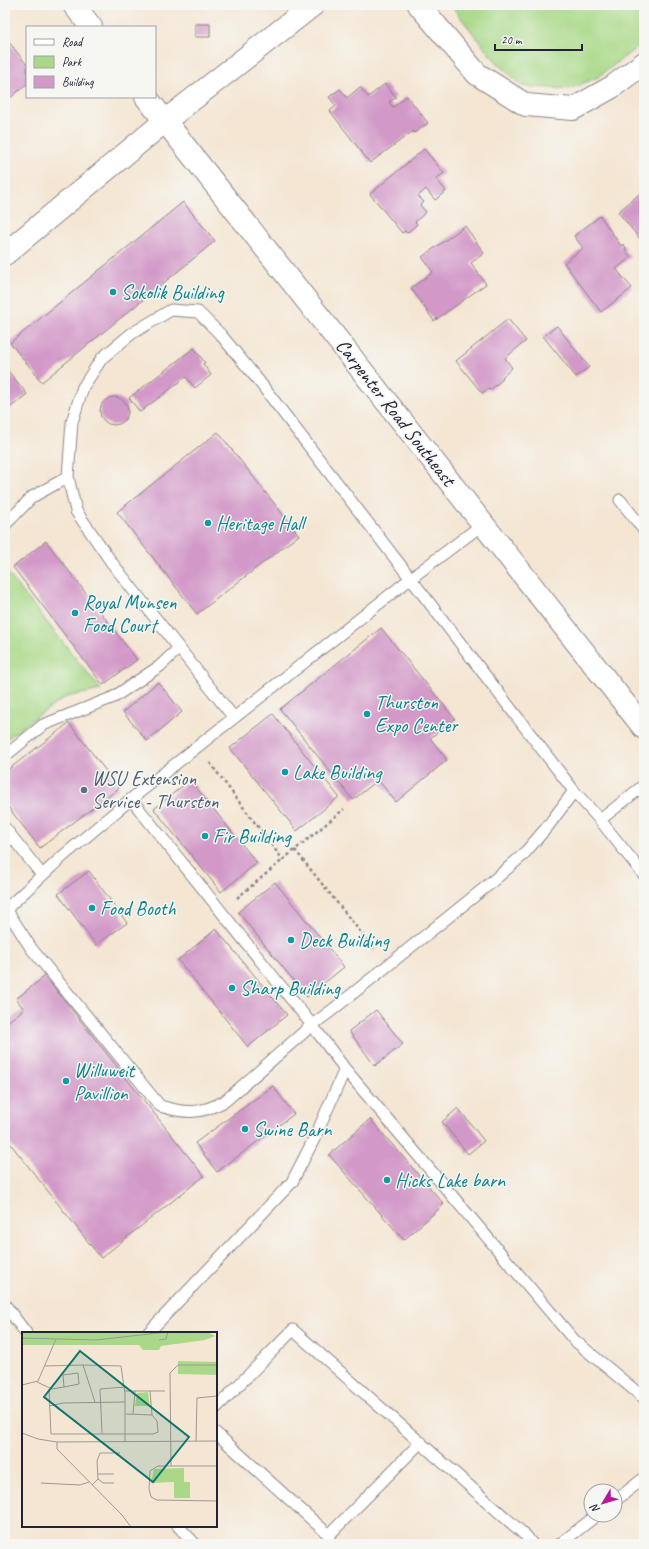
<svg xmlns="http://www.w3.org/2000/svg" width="649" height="1549" viewBox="0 0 649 1549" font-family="Caveat,sans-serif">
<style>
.green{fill:#a9d988;stroke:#667e62}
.building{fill:#d298c8}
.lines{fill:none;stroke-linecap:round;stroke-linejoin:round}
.lane-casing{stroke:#8b8487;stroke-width:13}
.street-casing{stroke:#8b8487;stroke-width:24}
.secondary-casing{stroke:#8b8487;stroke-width:24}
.path{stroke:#8b8487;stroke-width:2.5;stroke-dasharray:3 3;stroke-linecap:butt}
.lane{stroke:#fff;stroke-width:11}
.street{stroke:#fff;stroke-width:22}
.secondary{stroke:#fff;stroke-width:22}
.culture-dot{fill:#0f9aa8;stroke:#f6f6f2;stroke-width:1.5}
.service-dot{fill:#5c6f8a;stroke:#f6f6f2;stroke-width:1.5}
.labels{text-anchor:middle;stroke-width:3;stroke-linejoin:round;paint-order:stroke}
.culture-label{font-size:20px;fill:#0d838f;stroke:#f6f6f2;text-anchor:start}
.street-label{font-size:20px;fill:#22223b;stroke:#f6f6f2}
.service-label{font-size:20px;fill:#4e5e75;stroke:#f6f6f2;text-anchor:start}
.inset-road{fill:none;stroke:#a09896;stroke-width:1}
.view{fill:#0f766e;fill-opacity:0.15;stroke:#0f766e;stroke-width:2}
.inset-edge{fill:none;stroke:#22223b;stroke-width:2}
</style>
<rect width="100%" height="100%" fill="#f6f6f2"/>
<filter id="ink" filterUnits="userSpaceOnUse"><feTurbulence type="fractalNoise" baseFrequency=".025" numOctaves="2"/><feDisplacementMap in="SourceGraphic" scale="8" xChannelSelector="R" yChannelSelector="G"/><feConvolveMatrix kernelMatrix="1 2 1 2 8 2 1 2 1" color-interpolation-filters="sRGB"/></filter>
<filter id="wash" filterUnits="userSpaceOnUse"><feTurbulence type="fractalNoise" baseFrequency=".012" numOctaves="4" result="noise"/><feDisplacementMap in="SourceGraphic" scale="16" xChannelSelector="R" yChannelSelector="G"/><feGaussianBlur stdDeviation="0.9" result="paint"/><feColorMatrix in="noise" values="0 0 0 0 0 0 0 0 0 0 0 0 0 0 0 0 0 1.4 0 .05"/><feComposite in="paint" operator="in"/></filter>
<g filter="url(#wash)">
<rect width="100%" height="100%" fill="#f4e6d3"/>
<path class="green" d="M 451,5 L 644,5 L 644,42 L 598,77 L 570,89 L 522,86 L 491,56 Z
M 5,570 L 101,690 L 66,697 L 33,719 L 5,740 Z"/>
<g id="blocks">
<path class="building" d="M 195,24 L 210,24 L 210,37 L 195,37 Z
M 9,42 L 27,65 L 27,84 L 5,102 L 5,45 Z
M 385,84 L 396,97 L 389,102 L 393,107 L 407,96 L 428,123 L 414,133 L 413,131 L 370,163 L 330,111 L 336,106 L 329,97 L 340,89 L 347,98 L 360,87 L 368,97 Z
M 424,149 L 444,173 L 436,179 L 446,191 L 435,200 L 426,189 L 418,196 L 424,202 L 420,205 L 426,212 L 415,222 L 417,224 L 407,233 L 405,231 L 402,233 L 370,194 Z
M 644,190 L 644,244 L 618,212 Z
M 183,202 L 215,241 L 42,382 L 10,343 Z
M 600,216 L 621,246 L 623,244 L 626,248 L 625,250 L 631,257 L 616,269 L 632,288 L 601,312 L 564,263 L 583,248 L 574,236 Z
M 465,226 L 484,253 L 471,263 L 486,284 L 434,321 L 411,288 L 433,272 L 422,257 Z
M 508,319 L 526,341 L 505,358 L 512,368 L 502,377 L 503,379 L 490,390 L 488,389 L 482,393 L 456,361 Z
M 557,326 L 589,367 L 576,377 L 543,336 Z
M 194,348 L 205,363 L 203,364 L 211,375 L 195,388 L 186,377 L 140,412 L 129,398 Z
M 5,367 L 27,394 L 5,412 Z
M100 411a14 14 0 1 1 28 0a14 14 0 1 1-28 0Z
M 218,432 L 299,535 L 197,614 L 117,512 Z
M 46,541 L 137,660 L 103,685 L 13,567 Z
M 381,628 L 455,719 L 430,738 L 447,760 L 396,802 L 378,780 L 353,800 L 280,709 Z
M 158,682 L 182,712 L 147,741 L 123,712 Z
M 273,714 L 339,797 L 297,831 L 230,748 Z
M 69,723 L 119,788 L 40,848 L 5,803 L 5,772 Z
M 190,780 L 257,863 L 221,892 L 154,809 Z
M 89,871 L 127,923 L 96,945 L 58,894 Z
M 275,882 L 344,967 L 307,997 L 238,912 Z
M 216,929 L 287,1015 L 248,1047 L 178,960 Z
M 45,976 L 204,1176 L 101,1258 L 5,1137 L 5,1024 L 24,1009 L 16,999 Z
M 376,1010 L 403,1044 L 375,1066 L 349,1031 Z
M 273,1086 L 294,1114 L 217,1172 L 195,1143 Z
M 458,1108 L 484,1141 L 468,1154 L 442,1122 Z
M 370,1119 L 444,1204 L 404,1240 L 329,1155 Z"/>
</g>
</g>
<g filter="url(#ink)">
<use href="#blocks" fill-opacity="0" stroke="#8b8487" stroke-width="1"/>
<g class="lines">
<g class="lane-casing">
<path id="lane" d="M 620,500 L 644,530
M 5,525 L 32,497 L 68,477
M 234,718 L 112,563 L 76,511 L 68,477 L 72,422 L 83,387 L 102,358 L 131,334 L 171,310 L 198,312 L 221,335 L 258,380 L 574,791 L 600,820 L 644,875
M 5,756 L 43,725 L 114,697 L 160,666 L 179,648
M 131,799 L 312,1025 L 345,1069 L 574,1340 L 644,1398
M 600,820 L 644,785
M 5,828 L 42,875
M 6,909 L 31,948 L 160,1106 C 187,1114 201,1114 225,1101 L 312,1025 L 331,1011 L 487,886 L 523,855 L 548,826 L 574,791
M 5,910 L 62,857 L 131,799 L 410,579 L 483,524
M 5,1305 L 26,1333
M 148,1333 L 292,1182 L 316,1135 L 345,1069
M 216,1408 L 293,1330 L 526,1536 L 532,1544
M 216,1433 L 329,1535 L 421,1442
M 615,1501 L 644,1478
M 178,1526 L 195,1544
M 560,1544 L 597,1515"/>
</g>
<g class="street-casing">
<path id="street" d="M 419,5 L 477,74 L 526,105 L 573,109 L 612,87 L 644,63
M 5,254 L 165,121 L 313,5"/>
</g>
<g class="secondary-casing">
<path id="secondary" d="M 74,5 L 91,27
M 146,97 L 644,728"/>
</g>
<path class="path" d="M 210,763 L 283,860
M 295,850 L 374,949
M 237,898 L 344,809"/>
<use href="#lane" class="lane"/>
<use href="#street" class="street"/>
<use href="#secondary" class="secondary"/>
</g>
</g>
<g class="culture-dot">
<circle cx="113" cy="292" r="4"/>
<circle cx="208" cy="523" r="4"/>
<circle cx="75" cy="613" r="4"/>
<circle cx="367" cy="714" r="4"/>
<circle cx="285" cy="772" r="4"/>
<circle cx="205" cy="836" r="4"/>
<circle cx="92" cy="908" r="4"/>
<circle cx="291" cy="940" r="4"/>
<circle cx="232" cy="988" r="4"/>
<circle cx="66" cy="1081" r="4"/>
<circle cx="245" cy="1129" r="4"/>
<circle cx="387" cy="1180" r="4"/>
</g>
<circle class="service-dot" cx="84" cy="790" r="4"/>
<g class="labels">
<g class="culture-label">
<text x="121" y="299">Sokolik Building</text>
<text x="216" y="530">Heritage Hall</text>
<text x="83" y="609">Royal Munsen<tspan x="83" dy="23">Food Court</tspan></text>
<text x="375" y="709">Thurston<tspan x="375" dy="23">Expo Center</tspan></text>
<text x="293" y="779">Lake Building</text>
<text x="213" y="843">Fir Building</text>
<text x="100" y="915">Food Booth</text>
<text x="299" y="947">Deck Building</text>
<text x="240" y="995">Sharp Building</text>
<text x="74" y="1077">Willuweit<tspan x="74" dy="23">Pavillion</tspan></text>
<text x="253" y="1136">Swine Barn</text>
<text x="395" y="1187">Hicks Lake barn</text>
</g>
<g class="street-label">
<text transform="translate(396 412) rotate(52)" y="7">Carpenter Road Southeast</text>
</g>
<g class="service-label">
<text x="92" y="785">WSU Extension<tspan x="92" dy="23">Service - Thurston</tspan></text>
</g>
</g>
<g transform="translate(22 1332)">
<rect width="195" height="195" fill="#f4e6d3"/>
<path d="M 0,0 L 186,0 L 193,4 L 183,8 L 139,14 L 137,18 L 121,18 L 117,13 L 0,13 ZM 156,29 L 195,30 L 195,43 L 156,42 ZM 126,60 L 128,74 L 113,74 L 115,61 ZM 162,136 L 162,150 L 168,150 L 168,166 L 152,166 L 152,150 L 129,151 L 132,137 Z" fill="#a9d988"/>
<path class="inset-road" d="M 0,6 L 74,8 L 145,0M 137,8 L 144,7 L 146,0M 61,33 L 99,34 L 103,62 L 103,110M 23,34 L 61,33 L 73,70M 15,50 L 30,57 L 42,55 L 57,52 L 56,41 L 41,43 L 42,55M 0,53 L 16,49 L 34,7M 27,57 L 29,102 L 131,102 L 136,100 L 135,89 L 130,83 L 104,82M 103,59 L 143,59M 128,59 L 130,83M 27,74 L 41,71 L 103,70M 111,82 L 113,59M 0,101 L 16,107 L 35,110 L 195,109M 80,101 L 78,57 L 103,55M 174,109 L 175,66 L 195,64M 35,110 L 35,117 L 100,183 L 109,195M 149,134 L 148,41 L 156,33 L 195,33M 195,134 L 136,134 L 128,139 L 127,157 L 129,165 L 135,168 L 195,169M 76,142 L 92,142M 76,147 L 81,151 L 92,151M 19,151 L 58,153 L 67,150M 70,153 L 76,147 L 75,129 L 78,121 L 98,121"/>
<path class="view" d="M 58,19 L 167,105 L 131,150 L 22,65 Z"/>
<rect width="195" height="195" class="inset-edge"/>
</g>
<rect width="649" height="1549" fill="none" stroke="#f6f6f2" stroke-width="20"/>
<rect x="26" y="26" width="130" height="72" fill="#f6f6f2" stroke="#a1a1a9"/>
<rect x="34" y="39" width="20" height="6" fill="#ffffff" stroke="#a1a1a9"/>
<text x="62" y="46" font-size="12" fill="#22223b">Road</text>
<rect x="34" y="56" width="20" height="12" fill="#a9d988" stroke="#a1a1a9"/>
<text x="62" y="66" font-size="12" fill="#22223b">Park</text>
<rect x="34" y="76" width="20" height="12" fill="#d298c8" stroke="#a1a1a9"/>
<text x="62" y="86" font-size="12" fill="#22223b">Building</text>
<g transform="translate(603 1503) rotate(232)"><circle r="19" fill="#f6f6f2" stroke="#a1a1a9"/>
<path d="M0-3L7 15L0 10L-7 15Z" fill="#b5179e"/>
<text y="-6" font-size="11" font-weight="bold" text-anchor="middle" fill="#22223b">N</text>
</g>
<path d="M495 44v6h87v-6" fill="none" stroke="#22223b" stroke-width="2"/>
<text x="501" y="44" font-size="12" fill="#22223b" stroke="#f6f6f2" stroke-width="3" paint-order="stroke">20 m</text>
</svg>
